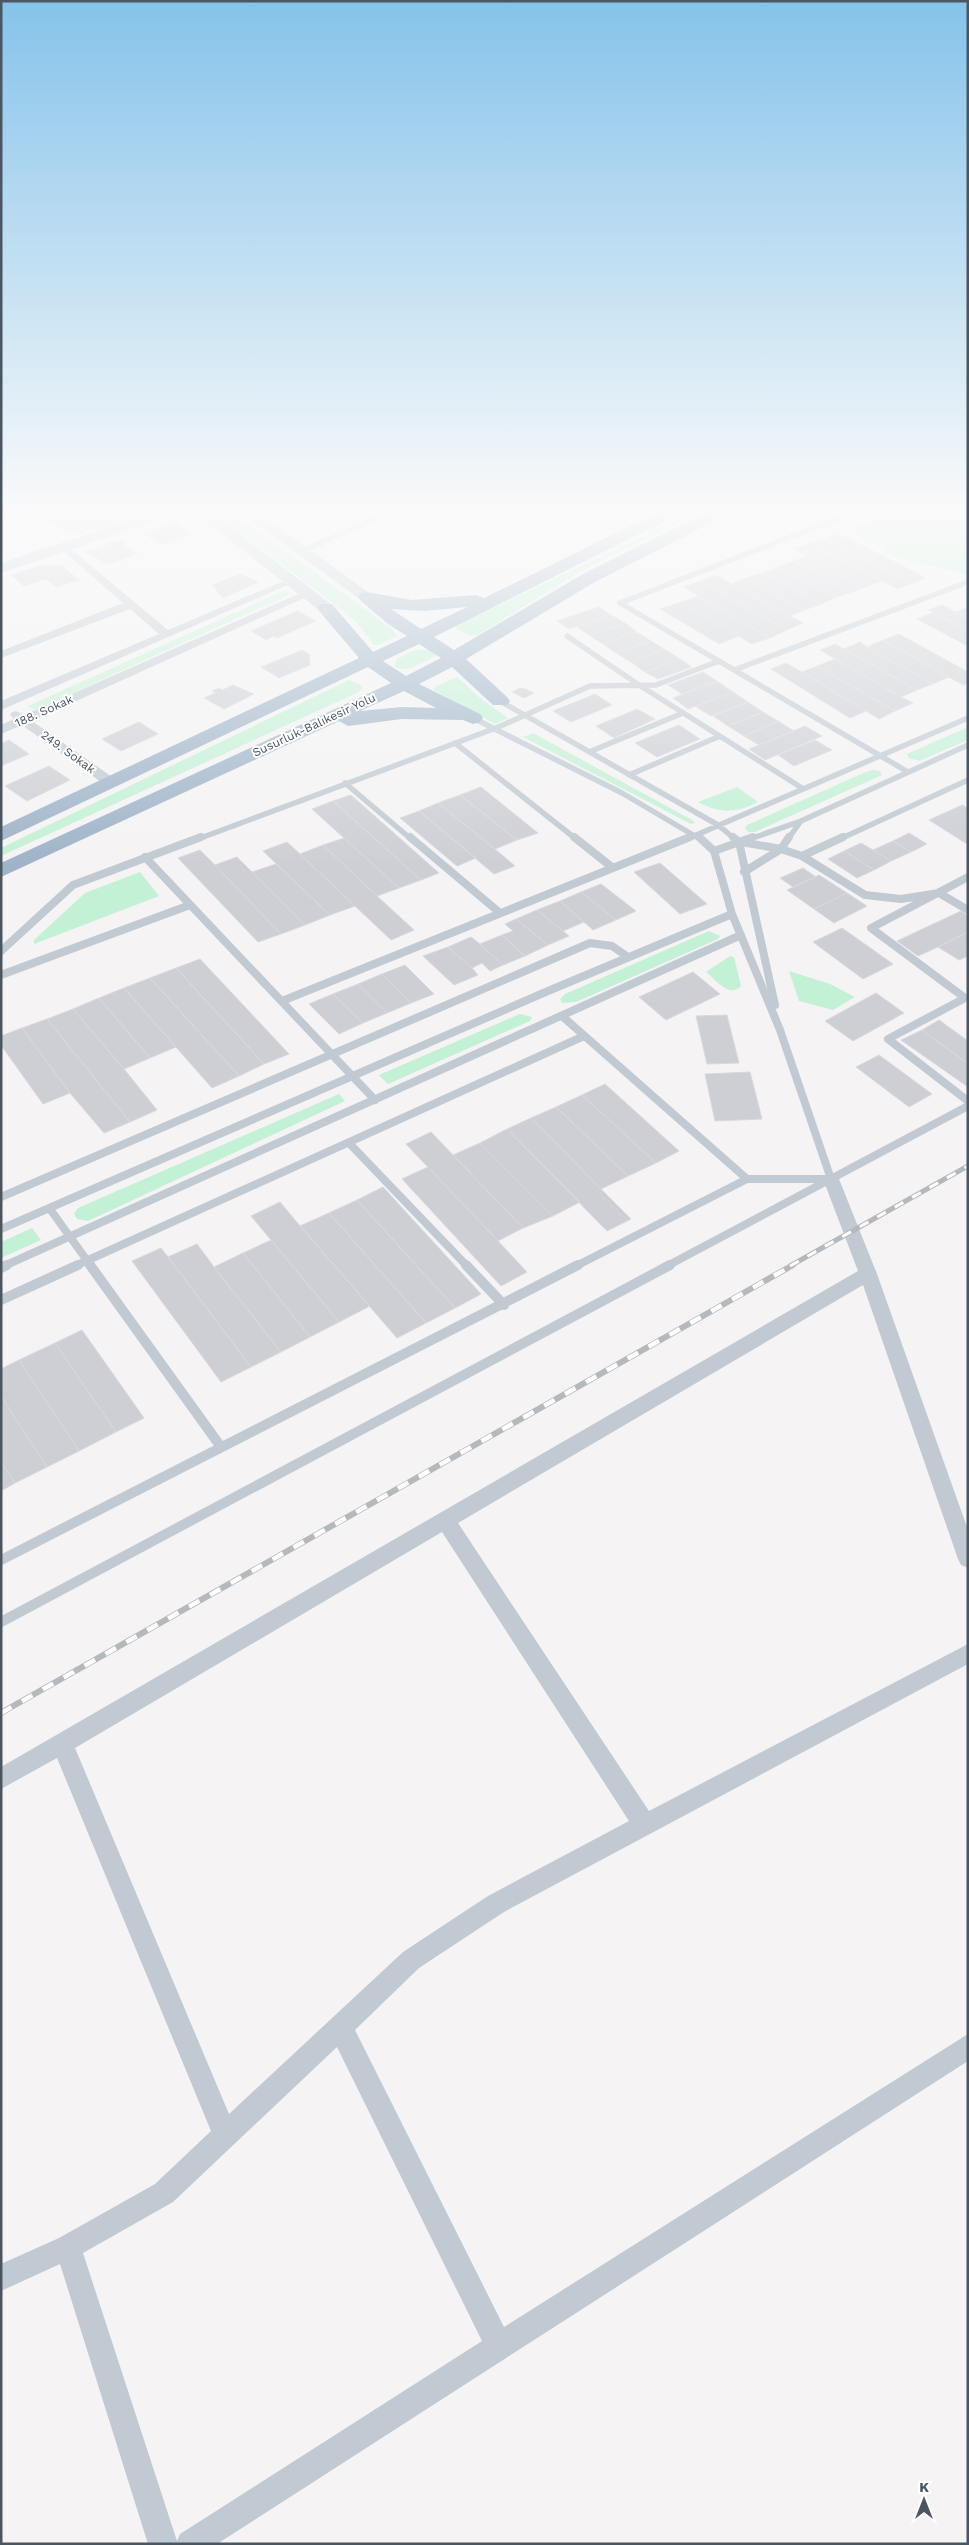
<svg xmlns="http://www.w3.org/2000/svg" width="969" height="2545" viewBox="0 0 969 2545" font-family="'Work Sans',sans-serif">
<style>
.green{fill:#c3f1d5}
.building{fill:#cdcfd5;stroke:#d7d9de}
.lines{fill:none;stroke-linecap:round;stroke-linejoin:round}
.service-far2{stroke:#c1cad2;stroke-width:5.5}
.service-far1{stroke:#c1cad2;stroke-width:8}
.service{stroke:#c1cad2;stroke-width:10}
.minor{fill:#c1cad2;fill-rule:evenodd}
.secondary{fill:#c1cbd6;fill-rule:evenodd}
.trunk{fill:#9fb4c9;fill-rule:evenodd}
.rail-far1-casing{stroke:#b5b8bd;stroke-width:5}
.rail-casing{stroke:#b5b8bd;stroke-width:6}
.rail-far1{stroke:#fff;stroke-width:3;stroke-dasharray:10;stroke-linecap:butt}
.rail{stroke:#fff;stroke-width:4.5;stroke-dasharray:12;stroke-linecap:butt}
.labels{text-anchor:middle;stroke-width:4;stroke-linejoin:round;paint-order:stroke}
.far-street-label{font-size:12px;fill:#4a5661;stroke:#fff}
</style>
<rect width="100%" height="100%" fill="#f5f3f3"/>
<path class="green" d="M 699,509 L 708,509 L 583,570 L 478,635 L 471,636 L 456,629 L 455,626 Z
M 894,509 L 968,509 L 968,575 L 886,554 L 883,547 L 849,529 Z
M 225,510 L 232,512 L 392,629 L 397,636 L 378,645 L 374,645 L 357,623 L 342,610 L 216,515 L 220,511 Z
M 283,591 L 293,593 L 35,710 L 28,706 Z
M 415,650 L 433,650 L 436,655 C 426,660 405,676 394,666 L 397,659 Z
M 457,677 L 479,697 L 508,718 L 495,724 L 434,690 L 435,687 Z
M 349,680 L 363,686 L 359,692 L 1,856 L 1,848 Z
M 968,727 L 968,740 L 919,761 L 909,758 L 907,754 Z
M 533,733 L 692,820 L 695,823 L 691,824 L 523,737 Z
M 874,770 L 880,771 L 882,775 L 755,832 L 749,832 L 745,829 L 747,825 L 868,771 Z
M 737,787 L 758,802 C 736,813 720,814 698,802 Z
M 140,872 L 159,896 L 34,944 L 34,940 L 85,893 Z
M 709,931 L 720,936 L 718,939 L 576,1002 L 562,1003 L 560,999 L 565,994 Z
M 730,956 L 734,957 L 741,986 C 730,999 715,979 706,972 Z
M 789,971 L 830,984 L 855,997 L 833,1010 L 799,1001 Z
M 520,1014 L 532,1017 L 530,1021 L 388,1084 L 379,1075 Z
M 339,1094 L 345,1101 L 88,1221 L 77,1219 L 74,1214 L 78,1208 Z
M 32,1228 L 41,1240 L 1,1258 L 1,1242 Z"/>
<path class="building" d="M 35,509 L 154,509 L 77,534 L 25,514 Z
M 176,521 L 182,524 L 179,526 L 193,534 L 163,544 L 141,533 Z
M 838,533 L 926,578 L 913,583 L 825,538 Z
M 825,538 L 913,583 L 898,589 L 811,543 Z
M 122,540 L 128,544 L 124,545 L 138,554 L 108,564 L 85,552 Z
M 811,543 L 882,581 L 866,587 L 794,549 Z
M 807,556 L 866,587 L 852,592 L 794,561 Z
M 794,561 L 852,592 L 837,597 L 779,567 Z
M 43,565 L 62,566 L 79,580 L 56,587 L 46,579 L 24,586 L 11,575 Z
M 779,567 L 837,597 L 821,604 L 763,573 Z
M 763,573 L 821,604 L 805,610 L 746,578 Z
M 240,574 L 259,582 L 223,598 L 212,585 Z
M 716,575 L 790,616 L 803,623 L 787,630 L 700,581 Z
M 746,578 L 805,610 L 790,616 L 732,584 Z
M 700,581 L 787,630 L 770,638 L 683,587 Z
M 698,596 L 770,638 L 752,644 L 681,602 Z
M 681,602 L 739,636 L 719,644 L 660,609 Z
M 942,605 L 968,618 L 968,631 L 928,610 Z
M 599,607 L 611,615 L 569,629 L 557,621 Z
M 968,607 L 968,618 L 956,612 Z
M 297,611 L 316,621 L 277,638 L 274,636 L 266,640 L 251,631 Z
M 932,613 L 968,631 L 968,646 L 917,619 Z
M 611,615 L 625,623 L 589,635 L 577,627 Z
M 625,623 L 637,632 L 603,644 L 589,635 Z
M 637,632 L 651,641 L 616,653 L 603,644 Z
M 899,634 L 968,672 L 968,683 L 963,685 L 883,640 Z
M 883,640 L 949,677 L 933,684 L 867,647 Z
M 651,641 L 664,649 L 631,662 L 616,653 Z
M 860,642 L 867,647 L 933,684 L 917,690 L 844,649 Z
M 835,644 L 844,649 L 917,690 L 901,697 L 820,650 Z
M 664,649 L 680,659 L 645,672 L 631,662 Z
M 302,650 L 309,654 L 310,665 L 279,678 L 261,667 Z
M 680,659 L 692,667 L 658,679 L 645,672 Z
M 835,659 L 901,697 L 913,703 L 895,711 L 817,666 Z
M 786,663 L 802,672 L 866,711 L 850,718 L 771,669 Z
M 817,666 L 895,711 L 879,719 L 802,672 Z
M 703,672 L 717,681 L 682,694 L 668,685 Z
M 717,681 L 733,692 L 688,709 L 673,698 Z
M 233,685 L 254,694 L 224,709 L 204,698 L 215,693 L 212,691 L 219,688 L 222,690 Z
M 520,688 L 526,689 L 534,693 L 524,698 L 512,692 Z
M 733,692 L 748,702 L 711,716 L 695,706 Z
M 595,694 L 612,705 L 571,722 L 553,711 Z
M 748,702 L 763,712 L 728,726 L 713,716 Z
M 637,709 L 655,719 L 614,738 L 596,726 Z
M 763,712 L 778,721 L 744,736 L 728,726 Z
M 778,721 L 794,731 L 759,745 L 744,736 Z
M 139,722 L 158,734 L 121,751 L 102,739 Z
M 679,725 L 700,739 L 657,757 L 635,743 Z
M 805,726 L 822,736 L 765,760 L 749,749 Z
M 9,740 L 29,754 L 1,766 L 1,744 Z
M 815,740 L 832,750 L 794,766 L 778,755 Z
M 49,766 L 70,780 L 27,801 L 5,786 Z
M 481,787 L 538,833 L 517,840 L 460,795 Z
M 351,795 L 439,873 L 421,880 L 333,801 Z
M 460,795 L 517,840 L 495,849 L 438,803 Z
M 333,801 L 421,880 L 399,888 L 312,809 Z
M 438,803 L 495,849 L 515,866 L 494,874 L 419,811 Z
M 962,805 L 968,808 L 967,844 L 929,820 Z
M 419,811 L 476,858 L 457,866 L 400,818 Z
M 909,833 L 927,844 L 911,852 L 893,841 Z
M 344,838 L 399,888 L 377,896 L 323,845 Z
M 893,841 L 911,852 L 891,861 L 873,850 Z
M 287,842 L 300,854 L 355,906 L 330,915 L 263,851 Z
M 861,843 L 873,850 L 891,861 L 874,870 L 844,851 Z
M 323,845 L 377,896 L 414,930 L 391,940 L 300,854 Z
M 200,850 L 215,865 L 281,934 L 258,942 L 178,858 Z
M 844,851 L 874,870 L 857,878 L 828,859 Z
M 237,857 L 305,925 L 281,934 L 215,865 Z
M 660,863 L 707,904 L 680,914 L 634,872 Z
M 276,864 L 330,915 L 305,925 L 252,872 Z
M 803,868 L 816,877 L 793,887 L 780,878 Z
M 819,875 L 847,893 L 814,909 L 787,890 Z
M 601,884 L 636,911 L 616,920 L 581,892 Z
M 581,892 L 616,920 L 593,930 L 560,901 Z
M 847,893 L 867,906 L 834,923 L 814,909 Z
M 560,901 L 584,922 L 563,931 L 537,910 Z
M 537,910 L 563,931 L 569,936 L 548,945 L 516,919 Z
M 961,911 L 968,916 L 968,932 L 938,947 L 918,956 L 897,941 Z
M 516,919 L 548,945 L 525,956 L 502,935 L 513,931 L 505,924 Z
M 842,928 L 893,964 L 863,979 L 813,942 Z
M 968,932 L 968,956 L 959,960 L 938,947 Z
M 502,935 L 525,956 L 503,965 L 480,944 Z
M 471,937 L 480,944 L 503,965 L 490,971 L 482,963 L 472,968 L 448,947 Z
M 448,947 L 472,968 L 478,975 L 454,985 L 423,956 Z
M 200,959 L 289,1054 L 264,1064 L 176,968 Z
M 405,965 L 434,994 L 411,1003 L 382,974 Z
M 176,968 L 264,1064 L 239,1076 L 150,978 Z
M 693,972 L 720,994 L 666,1020 L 639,997 Z
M 382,974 L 411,1003 L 387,1013 L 358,984 Z
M 150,978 L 239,1076 L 212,1088 L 124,988 Z
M 358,984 L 387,1013 L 363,1023 L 333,994 Z
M 124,988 L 176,1047 L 150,1058 L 99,998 Z
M 876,993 L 904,1013 L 853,1041 L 825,1021 Z
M 333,994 L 363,1023 L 339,1034 L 309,1004 Z
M 99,998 L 150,1058 L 124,1069 L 73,1009 Z
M 73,1009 L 124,1069 L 157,1110 L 130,1122 L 47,1019 Z
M 727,1015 L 739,1063 L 707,1064 L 696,1016 Z
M 47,1019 L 130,1122 L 104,1133 L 70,1093 L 22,1028 Z
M 939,1020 L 968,1041 L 968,1064 L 922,1030 Z
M 22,1028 L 70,1093 L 43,1104 L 1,1045 L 1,1036 Z
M 922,1030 L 968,1064 L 968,1087 L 901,1040 Z
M 879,1055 L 932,1094 L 909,1107 L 856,1067 Z
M 750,1072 L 762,1119 L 715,1121 L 705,1074 Z
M 605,1084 L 679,1151 L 656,1163 L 582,1095 Z
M 582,1095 L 656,1163 L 628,1176 L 556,1107 Z
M 556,1107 L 628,1176 L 601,1189 L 531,1118 Z
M 531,1118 L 601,1189 L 631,1219 L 607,1231 L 507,1129 Z
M 507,1129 L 580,1202 L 553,1216 L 480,1143 Z
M 431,1132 L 453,1155 L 523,1228 L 498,1241 L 406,1144 Z
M 480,1143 L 553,1216 L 523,1228 L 453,1155 Z
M 428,1167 L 498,1241 L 527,1272 L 501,1286 L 402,1179 Z
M 383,1187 L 481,1294 L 455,1308 L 357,1200 Z
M 357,1200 L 455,1308 L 426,1323 L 329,1213 Z
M 280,1202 L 300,1226 L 370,1306 L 339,1322 L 251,1216 Z
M 329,1213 L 426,1323 L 397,1338 L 300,1226 Z
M 271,1240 L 339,1322 L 310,1337 L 243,1253 Z
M 197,1244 L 214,1267 L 281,1352 L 251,1367 L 168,1257 Z
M 161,1248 L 168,1257 L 251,1367 L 221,1382 L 132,1261 Z
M 243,1253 L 310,1337 L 281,1352 L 214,1267 Z
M 82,1330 L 144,1418 L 116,1432 L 55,1343 Z
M 55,1343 L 116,1432 L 79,1451 L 19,1360 Z
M 19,1360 L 79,1451 L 47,1467 L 1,1396 L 1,1369 Z
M 1,1396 L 47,1467 L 15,1483 L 1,1462 Z
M 1,1462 L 15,1483 L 1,1491 Z"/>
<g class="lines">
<path class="service-far2" d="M 620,603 L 908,772
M 620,603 L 863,509
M 567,636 L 639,685 L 802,788
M 734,670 L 968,582
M 500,701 L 718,825 L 735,839
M 473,718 L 622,793 L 700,839
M 455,743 L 576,839
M 589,752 L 683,713
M 629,775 L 720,736
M 345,783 L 411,839
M 198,839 L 496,728 L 590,686 L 656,685 L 719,661
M 687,839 L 968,718
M 750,839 L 801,821 L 968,745
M 788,839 L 801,821
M 840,839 L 968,780"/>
<path class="service-far1" d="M 410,837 L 500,913
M 574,837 L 613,868
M 733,837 L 739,842 L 775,1005
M 741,842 L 781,849 L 802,856 L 865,895 L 901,899 L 939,893 L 968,910
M 714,851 L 753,837
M 802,856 L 843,837
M 145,857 L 375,1100
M 744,872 L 781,849 L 789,837
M 968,877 L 871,928 L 965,998 L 888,1039 L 968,1101
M 1,951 L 73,885 L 201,837
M 1,975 L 190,905
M 282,1001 L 690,837
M 562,1016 L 747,1179
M 349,1143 L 467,1266
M 1,1197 L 590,943 L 612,946 L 628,957
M 50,1209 L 91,1266
M 1,1229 L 548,991 L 732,914
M 4,1266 L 741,935
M 75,1266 L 584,1036
M 576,1266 L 747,1179 L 831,1179 L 780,1030 L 732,914 L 714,851 L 699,837
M 667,1266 L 968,1106"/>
<path class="service" d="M 90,1265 L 221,1447
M 466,1265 L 504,1305
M 1,1268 L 7,1265
M 1,1300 L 78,1265
M 1,1560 L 578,1265
M 1,1622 L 670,1265"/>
<path class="minor" d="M 388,509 L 402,509 L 305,553 L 301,554 L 296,551 Z
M 632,509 L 647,509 L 665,517 L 660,520 Z
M 65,544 L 168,630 L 288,579 L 296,579 L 297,581 L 1,710 L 1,701 L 159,634 L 130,609 L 1,658 L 1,651 L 123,603 L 61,549 L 61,545 Z
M 307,590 L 313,593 L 311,595 L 32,721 L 115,779 L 116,782 L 115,785 L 105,785 L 22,725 L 1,734 L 1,725 L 14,719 L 10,715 L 12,712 L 16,711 L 24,715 Z
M 831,1173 L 837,1175 L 839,1179 L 877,1274 L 968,1530 L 968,1568 L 961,1565 L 958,1559 L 863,1285 L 458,1523 L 649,1811 L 968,1644 L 968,1664 L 504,1912 L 419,1968 L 355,2030 L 504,2327 L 968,2034 L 968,2061 L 217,2544 L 148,2544 L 60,2264 L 1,2291 L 1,2264 L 59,2238 L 155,2184 L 211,2131 L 57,1758 L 1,1789 L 1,1767 L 858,1271 L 823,1179 L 825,1175 ZM 442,1532 L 629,1821 L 488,1896 L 403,1952 L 229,2114 L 75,1748 ZM 337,2047 L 482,2341 L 180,2534 L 177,2541 L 83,2253 L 173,2202 Z"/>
<path class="secondary" d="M 162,509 L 184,509 L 182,512 L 1,573 L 1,563 Z
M 191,509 L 207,509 L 332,605 L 334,608 L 332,611 L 320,611 Z
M 236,509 L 253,509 L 375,597 L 367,602 L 361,600 Z"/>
<path class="trunk" d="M 664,509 L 685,509 L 683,512 L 434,637 L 454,650 L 583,574 L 713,509 L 734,509 L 732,512 L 595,582 L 466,659 L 507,697 L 510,701 L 507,705 L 493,705 L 452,667 L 419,684 L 480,714 L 483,718 L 480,722 L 473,724 L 463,720 L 402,719 L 348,726 L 339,721 L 1,877 L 1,863 L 391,683 L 368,667 L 1,841 L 1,827 L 359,658 L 320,612 L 317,608 L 320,604 L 332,604 L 373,652 L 407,636 L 388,624 L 361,601 L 358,597 L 361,593 L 367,592 L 412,600 L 476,595 L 484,598 ZM 467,607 L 421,629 L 391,609 L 424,611 ZM 419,644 L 441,658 L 406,676 L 383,661 ZM 404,691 L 436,708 L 402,707 L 360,711 Z"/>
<g class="rail-far1-casing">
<path id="rail-far1" d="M 790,1266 L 968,1166"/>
</g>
<g class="rail-casing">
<path id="rail" d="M 1,1713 L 793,1265"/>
</g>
<use href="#rail-far1" class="rail-far1"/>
<use href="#rail" class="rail"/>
</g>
<linearGradient id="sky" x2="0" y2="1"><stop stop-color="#85c3ea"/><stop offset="0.59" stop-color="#fafafa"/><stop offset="1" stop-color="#fafafa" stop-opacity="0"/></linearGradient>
<rect width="969" height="865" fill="url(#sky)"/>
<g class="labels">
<g class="far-street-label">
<text transform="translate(44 711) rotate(-24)" y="4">188. Sokak</text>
<text transform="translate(314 725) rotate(-25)" y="4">Susurluk-Balıkesir Yolu</text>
<text transform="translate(68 752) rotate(36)" y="4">249. Sokak</text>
</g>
</g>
<rect width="969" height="2545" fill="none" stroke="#4a5661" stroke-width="5"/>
<g transform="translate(924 2500)" stroke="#ffffff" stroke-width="4" paint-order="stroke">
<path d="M0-4L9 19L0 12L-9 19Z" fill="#4a5661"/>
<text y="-8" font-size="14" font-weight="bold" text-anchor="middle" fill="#4a5661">K</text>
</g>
</svg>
